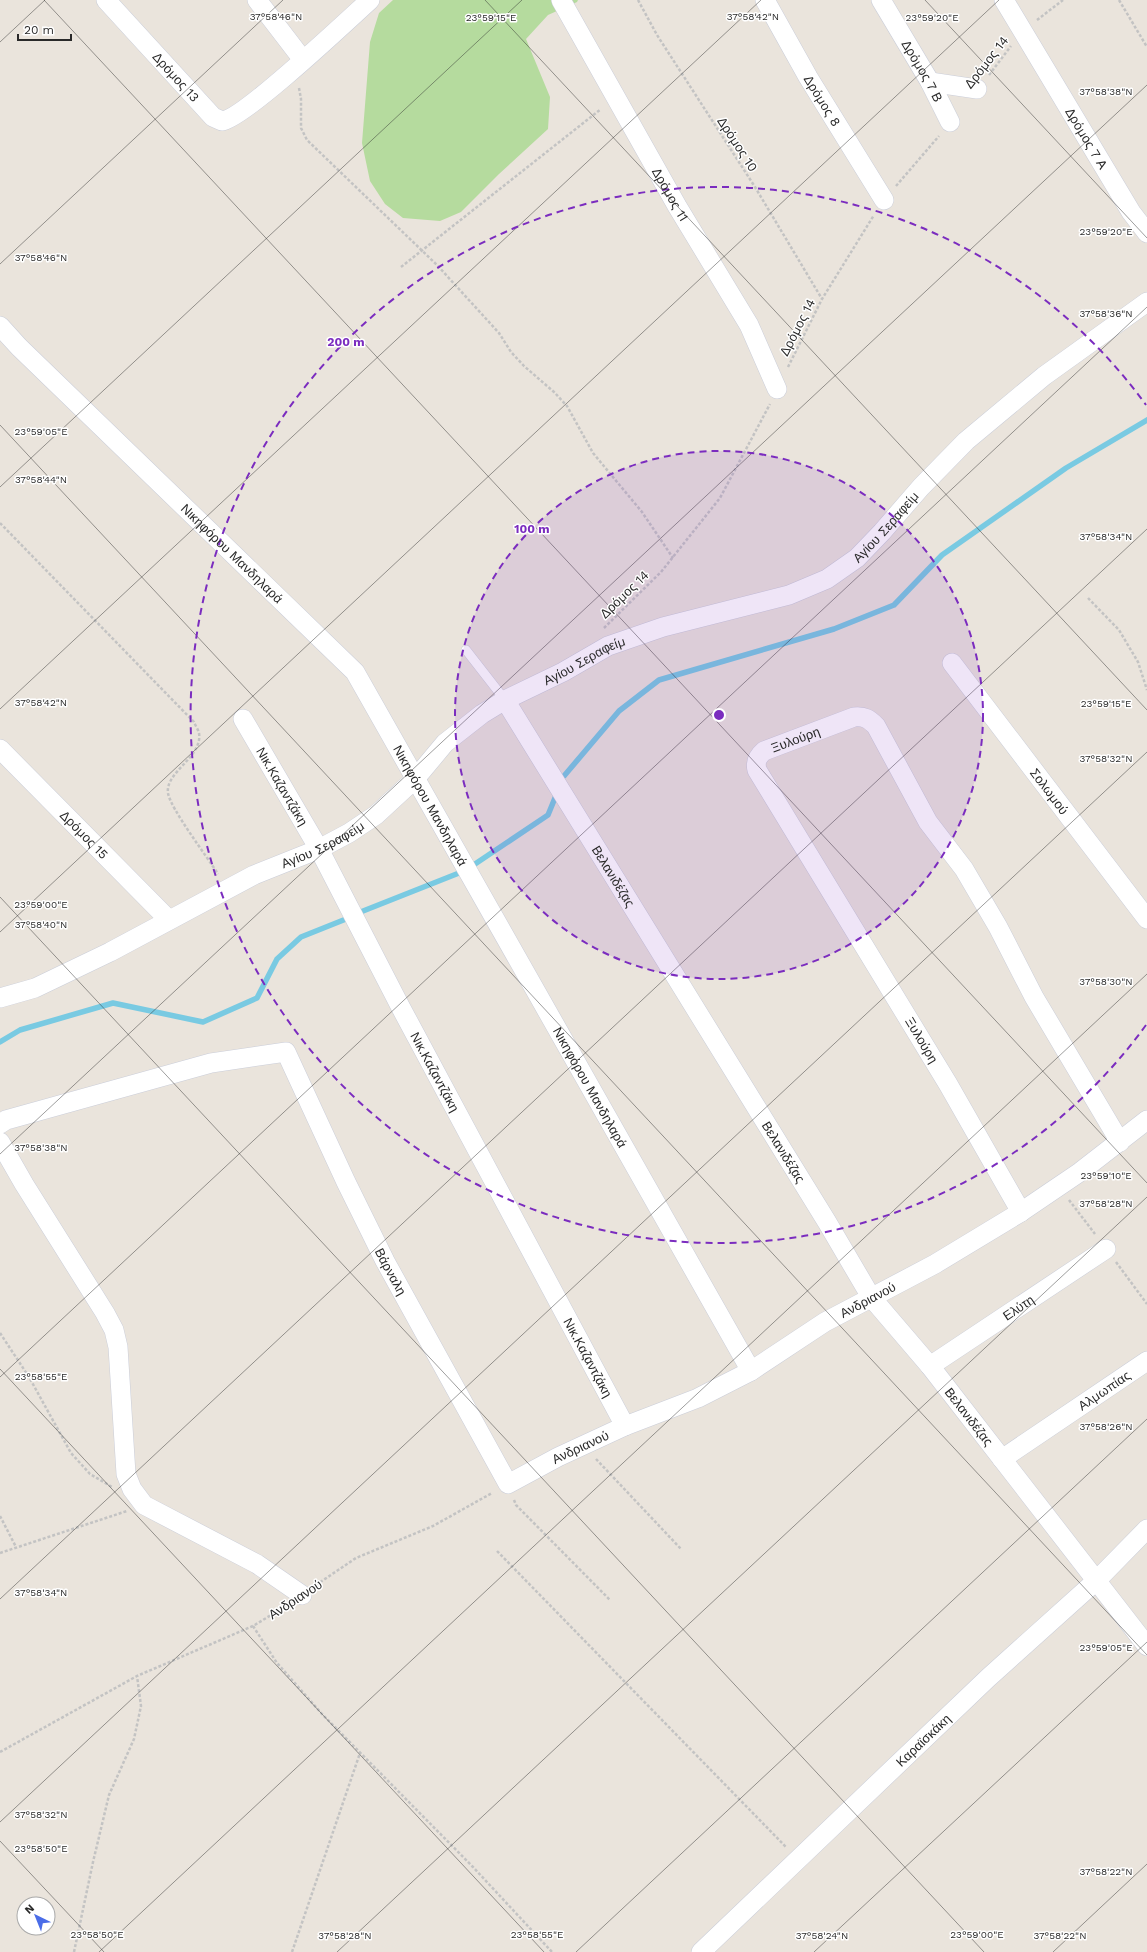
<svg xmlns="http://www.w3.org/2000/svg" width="1147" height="1952" viewBox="0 0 1147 1952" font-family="'Work Sans',sans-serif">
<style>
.green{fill:#b5db9e}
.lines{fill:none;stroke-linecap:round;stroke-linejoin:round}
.stream{stroke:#79cae2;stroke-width:5.5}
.service-casing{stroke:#cbced9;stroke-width:10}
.minor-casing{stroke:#cbced9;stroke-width:20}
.path{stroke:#c3c3c3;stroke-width:2.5;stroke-dasharray:3 2;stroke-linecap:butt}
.service{stroke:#fff;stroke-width:9}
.minor{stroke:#fff;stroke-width:19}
.ticks{fill:none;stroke:#292929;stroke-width:1;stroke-opacity:0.45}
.ring{fill:none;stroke:#7b2cbf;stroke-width:2;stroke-dasharray:7 5}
.labels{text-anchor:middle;stroke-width:3;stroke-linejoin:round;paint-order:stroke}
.street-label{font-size:13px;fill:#292929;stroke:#fff}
.ticks-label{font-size:10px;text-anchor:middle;fill:#292929;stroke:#fff;stroke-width:3;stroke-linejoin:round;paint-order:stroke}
.centre{fill:#7b2cbf;stroke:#fff;stroke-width:2}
.ring-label{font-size:12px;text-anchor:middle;font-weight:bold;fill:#7b2cbf;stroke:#fff;stroke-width:3;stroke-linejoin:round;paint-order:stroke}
</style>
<rect width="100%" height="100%" fill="#eae4dc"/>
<path class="green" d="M 393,0 L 578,0 L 577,2 L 548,15 L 526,39 L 550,97 L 548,129 L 499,174 L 461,212 L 440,221 L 403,218 L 385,204 L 370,181 L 362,143 L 370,42 L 379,13 Z"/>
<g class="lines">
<path class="stream" d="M 564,776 L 619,711 L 659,680 L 834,629 L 894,605 L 942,555 L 1066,468 L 1147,420
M 475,864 L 548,815 L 557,793
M 358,913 L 459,873
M 0,1042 L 20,1030 L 113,1003 L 203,1022 L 257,998 L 277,959 L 301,937 L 351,917"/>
<g class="service-casing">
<path id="service" d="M 466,650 L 505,700"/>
</g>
<g class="minor-casing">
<g id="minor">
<path id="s1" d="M 106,0 L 213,117 L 222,121 C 243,119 348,20 370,0"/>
<path d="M 257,0 L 303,60"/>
<path id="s2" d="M 561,0 L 677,206 L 749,325 L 777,389"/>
<path id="s3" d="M 765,0 L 808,77 L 884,200"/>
<path id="s4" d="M 881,0 L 930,82 L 950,122"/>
<path id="s5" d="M 1004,0 L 1131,212 L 1147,233"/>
<path d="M 930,82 L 977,89"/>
<path id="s6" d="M 0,326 L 19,347 L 355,672 L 751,1371"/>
<path id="s7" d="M 952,663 L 1147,919"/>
<path id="s8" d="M 505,700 L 827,1222 L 871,1297 L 930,1366 L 1147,1646"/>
<path id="s9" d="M 243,719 L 319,849 L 400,1006 L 625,1426"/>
<path id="s10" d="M 0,749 L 169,920"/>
<path id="s11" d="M 0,998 L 35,988 L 110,952 L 254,875 L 319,849 L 349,833 L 376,815 L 415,779 L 445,743 L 482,714 L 505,700 L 563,672 L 608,646 L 663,627 L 789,595 L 827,579 L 857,558 L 882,532 L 921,487 L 966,441 L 1044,376 L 1147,302"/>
<path id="s12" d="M 0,1124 L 6,1120 L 211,1063 L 286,1052 L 346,1182 L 385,1261 L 508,1484 L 558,1457 L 625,1426 L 698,1398 L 751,1371 L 825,1322 L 935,1264 L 1021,1212 L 1080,1172 L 1147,1120"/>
<path d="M 0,1142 L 24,1184 L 105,1313 L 114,1330 L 118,1347 L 126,1474 L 132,1489 L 144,1505 L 257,1564 L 302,1595"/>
<path id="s13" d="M 1021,1212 L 948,1084 L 757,770 C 755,762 757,757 764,751 L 854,717 C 865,716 869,719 876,726 L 928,822 L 964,869 L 998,927 L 1034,997 L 1120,1142"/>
<path id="s14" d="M 930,1366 L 1106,1249"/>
<path id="s15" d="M 1002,1459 L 1147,1361"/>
<path id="s16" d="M 701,1952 L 988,1678 L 1097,1580 L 1147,1529"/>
</g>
</g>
<path class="path" d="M 638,0 L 657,35 L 755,187 L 822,299
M 1119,0 L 1147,47
M 1037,20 L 1063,0
M 989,75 L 1011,46
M 299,88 L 301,99 L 301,128 L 307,140 L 437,265 L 499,333 L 511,352 L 524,366 L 554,392 L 567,406 L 593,453 L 642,512 L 673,558
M 896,186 L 939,136
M 401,267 L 601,109
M 788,367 L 822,299 L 874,215
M 0,523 L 194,722 C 195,725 198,729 199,733 C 203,757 165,772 168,793 C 170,808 208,858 218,874
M 1088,598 L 1119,630 L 1138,662 L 1147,690
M 604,628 L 661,572 L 720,498 L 770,404
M 1069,1200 L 1095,1234
M 1116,1262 L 1147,1304
M 0,1333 L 29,1377 L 71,1453 L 90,1474 L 112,1487
M 596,1459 L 681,1549
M 514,1500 L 516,1505 L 610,1600
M 0,1516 L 16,1547
M 497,1551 L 786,1847
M 0,1553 L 127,1511
M 316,1585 L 356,1558 L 433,1526 L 492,1493
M 253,1626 L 277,1663 L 322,1714 L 473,1867 L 552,1952
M 0,1752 L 137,1676 L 253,1626 L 286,1606
M 74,1952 L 93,1862 L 109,1795 L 134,1739 L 141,1706 L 137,1676
M 292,1952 L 360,1753"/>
<use href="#service" class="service"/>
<use href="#minor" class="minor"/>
</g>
<path class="ticks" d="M 44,0 L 1147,1183M 485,0 L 1147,710M 925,0 L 1147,238M 0,42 L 45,0M 0,264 L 283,0M 0,425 L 1147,1655M 0,487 L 522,0M 0,709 L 761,0M 0,897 L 984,1952M 0,932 L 999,0M 0,1154 L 1147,85M 0,1369 L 544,1952M 0,1377 L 1147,307M 0,1599 L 1147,529M 0,1822 L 1147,752M 0,1841 L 104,1952M 99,1952 L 1147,974M 337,1952 L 1147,1197M 576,1952 L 1147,1419M 814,1952 L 1147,1642M 1053,1952 L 1147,1864"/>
<circle cx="719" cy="715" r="264" fill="#7b2cbf" fill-opacity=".12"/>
<g class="ring">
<circle cx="719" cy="715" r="264"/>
<path d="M1146 1025A528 528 0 1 1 1146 405"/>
</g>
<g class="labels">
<g class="street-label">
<text transform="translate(986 62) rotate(-52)" y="5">Δρόμος 14</text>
<text dy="5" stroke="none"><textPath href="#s4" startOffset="82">Δρόμος 7 Β</textPath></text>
<text dy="5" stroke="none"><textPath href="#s1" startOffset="104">Δρόμος 13</textPath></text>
<text dy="5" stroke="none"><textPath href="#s3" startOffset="116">Δρόμος 8</textPath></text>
<text dy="5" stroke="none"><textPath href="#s5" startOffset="161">Δρόμος 7 Α</textPath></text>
<text transform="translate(738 144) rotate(57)" y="5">Δρόμος 10</text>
<text dy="5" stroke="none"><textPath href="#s2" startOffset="223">Δρόμος 11</textPath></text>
<text transform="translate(797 327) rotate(-63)" y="5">Δρόμος 14</text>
<text dy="5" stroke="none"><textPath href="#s11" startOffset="1018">Αγίου Σεραφείμ</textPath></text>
<text dy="5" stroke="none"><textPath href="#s6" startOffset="325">Νικηφόρου Μανδηλαρά</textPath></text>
<text transform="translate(624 594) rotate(-44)" y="5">Δρόμος 14</text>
<text dy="5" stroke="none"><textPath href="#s11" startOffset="682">Αγίου Σεραφείμ</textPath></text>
<text dy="5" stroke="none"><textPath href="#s13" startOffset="570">Ξυλούρη</textPath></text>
<text dy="5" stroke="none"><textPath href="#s9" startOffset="78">Νικ.Καζαντζάκη</textPath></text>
<text dy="5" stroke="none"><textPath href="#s7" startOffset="161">Σολωμού</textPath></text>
<text dy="5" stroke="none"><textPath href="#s6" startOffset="649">Νικηφόρου Μανδηλαρά</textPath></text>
<text dy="5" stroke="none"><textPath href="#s10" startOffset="120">Δρόμος 15</textPath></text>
<text dy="5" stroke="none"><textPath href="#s11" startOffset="358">Αγίου Σεραφείμ</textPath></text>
<text dy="5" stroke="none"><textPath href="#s8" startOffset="207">Βελανιδέζας</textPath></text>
<text transform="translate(922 1040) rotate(59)" y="5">Ξυλούρη</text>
<text dy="5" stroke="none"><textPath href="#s9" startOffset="402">Νικ.Καζαντζάκη</textPath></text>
<text dy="5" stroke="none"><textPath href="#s6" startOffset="973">Νικηφόρου Μανδηλαρά</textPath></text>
<text dy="5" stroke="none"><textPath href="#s8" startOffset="531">Βελανιδέζας</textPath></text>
<text dy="5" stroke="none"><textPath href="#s12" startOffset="539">Βάρναλη</textPath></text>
<text dy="5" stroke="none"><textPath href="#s12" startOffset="1187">Ανδριανού</textPath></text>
<text dy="5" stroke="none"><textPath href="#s14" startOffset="106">Ελύτη</textPath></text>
<text dy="5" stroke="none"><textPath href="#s9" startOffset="726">Νικ.Καζαντζάκη</textPath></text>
<text dy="5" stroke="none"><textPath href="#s15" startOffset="123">Αλμωπίας</textPath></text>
<text dy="5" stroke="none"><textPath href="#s8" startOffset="855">Βελανιδέζας</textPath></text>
<text dy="5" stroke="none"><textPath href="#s12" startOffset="863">Ανδριανού</textPath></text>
<text transform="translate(295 1599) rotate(-33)" y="5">Ανδριανού</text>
<text dy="5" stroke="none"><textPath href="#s16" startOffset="307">Καραϊσκάκη</textPath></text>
</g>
</g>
<g class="ticks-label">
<text x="276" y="20">37°58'46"N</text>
<text x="753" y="20">37°58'42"N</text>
<text x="491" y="21">23°59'15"E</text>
<text x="932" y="21">23°59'20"E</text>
<text x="1106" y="95">37°58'38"N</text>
<text x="1106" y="235">23°59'20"E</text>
<text x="41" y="261">37°58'46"N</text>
<text x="1106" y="317">37°58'36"N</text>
<text x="41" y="435">23°59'05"E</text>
<text x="41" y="483">37°58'44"N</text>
<text x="1106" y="540">37°58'34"N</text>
<text x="41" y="706">37°58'42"N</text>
<text x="1106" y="707">23°59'15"E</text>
<text x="1106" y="762">37°58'32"N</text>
<text x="41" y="908">23°59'00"E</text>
<text x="41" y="928">37°58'40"N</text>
<text x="1106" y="985">37°58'30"N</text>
<text x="41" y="1151">37°58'38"N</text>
<text x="1106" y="1179">23°59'10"E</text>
<text x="1106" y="1207">37°58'28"N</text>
<text x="41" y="1380">23°58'55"E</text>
<text x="1106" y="1430">37°58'26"N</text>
<text x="41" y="1596">37°58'34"N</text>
<text x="1106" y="1651">23°59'05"E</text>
<text x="41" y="1818">37°58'32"N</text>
<text x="41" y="1852">23°58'50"E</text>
<text x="1106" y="1875">37°58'22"N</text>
<text x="97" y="1938">23°58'50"E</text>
<text x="537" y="1938">23°58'55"E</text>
<text x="977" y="1938">23°59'00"E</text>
<text x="345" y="1939">37°58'28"N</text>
<text x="822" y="1939">37°58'24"N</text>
<text x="1060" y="1939">37°58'22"N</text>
</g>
<circle cx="719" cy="715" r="6" class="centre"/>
<g class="ring-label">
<text x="346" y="346">200 m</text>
<text x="532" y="533">100 m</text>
</g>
<g transform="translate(36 1916) rotate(317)"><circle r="19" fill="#ffffff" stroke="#a9a9a9"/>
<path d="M0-3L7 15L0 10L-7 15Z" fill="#4b6de8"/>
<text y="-6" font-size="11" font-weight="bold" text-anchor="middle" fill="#292929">N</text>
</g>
<path d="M18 34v6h53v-6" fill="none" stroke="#292929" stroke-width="2"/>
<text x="24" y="34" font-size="12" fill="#292929" stroke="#ffffff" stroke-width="3" paint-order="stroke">20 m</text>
</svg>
